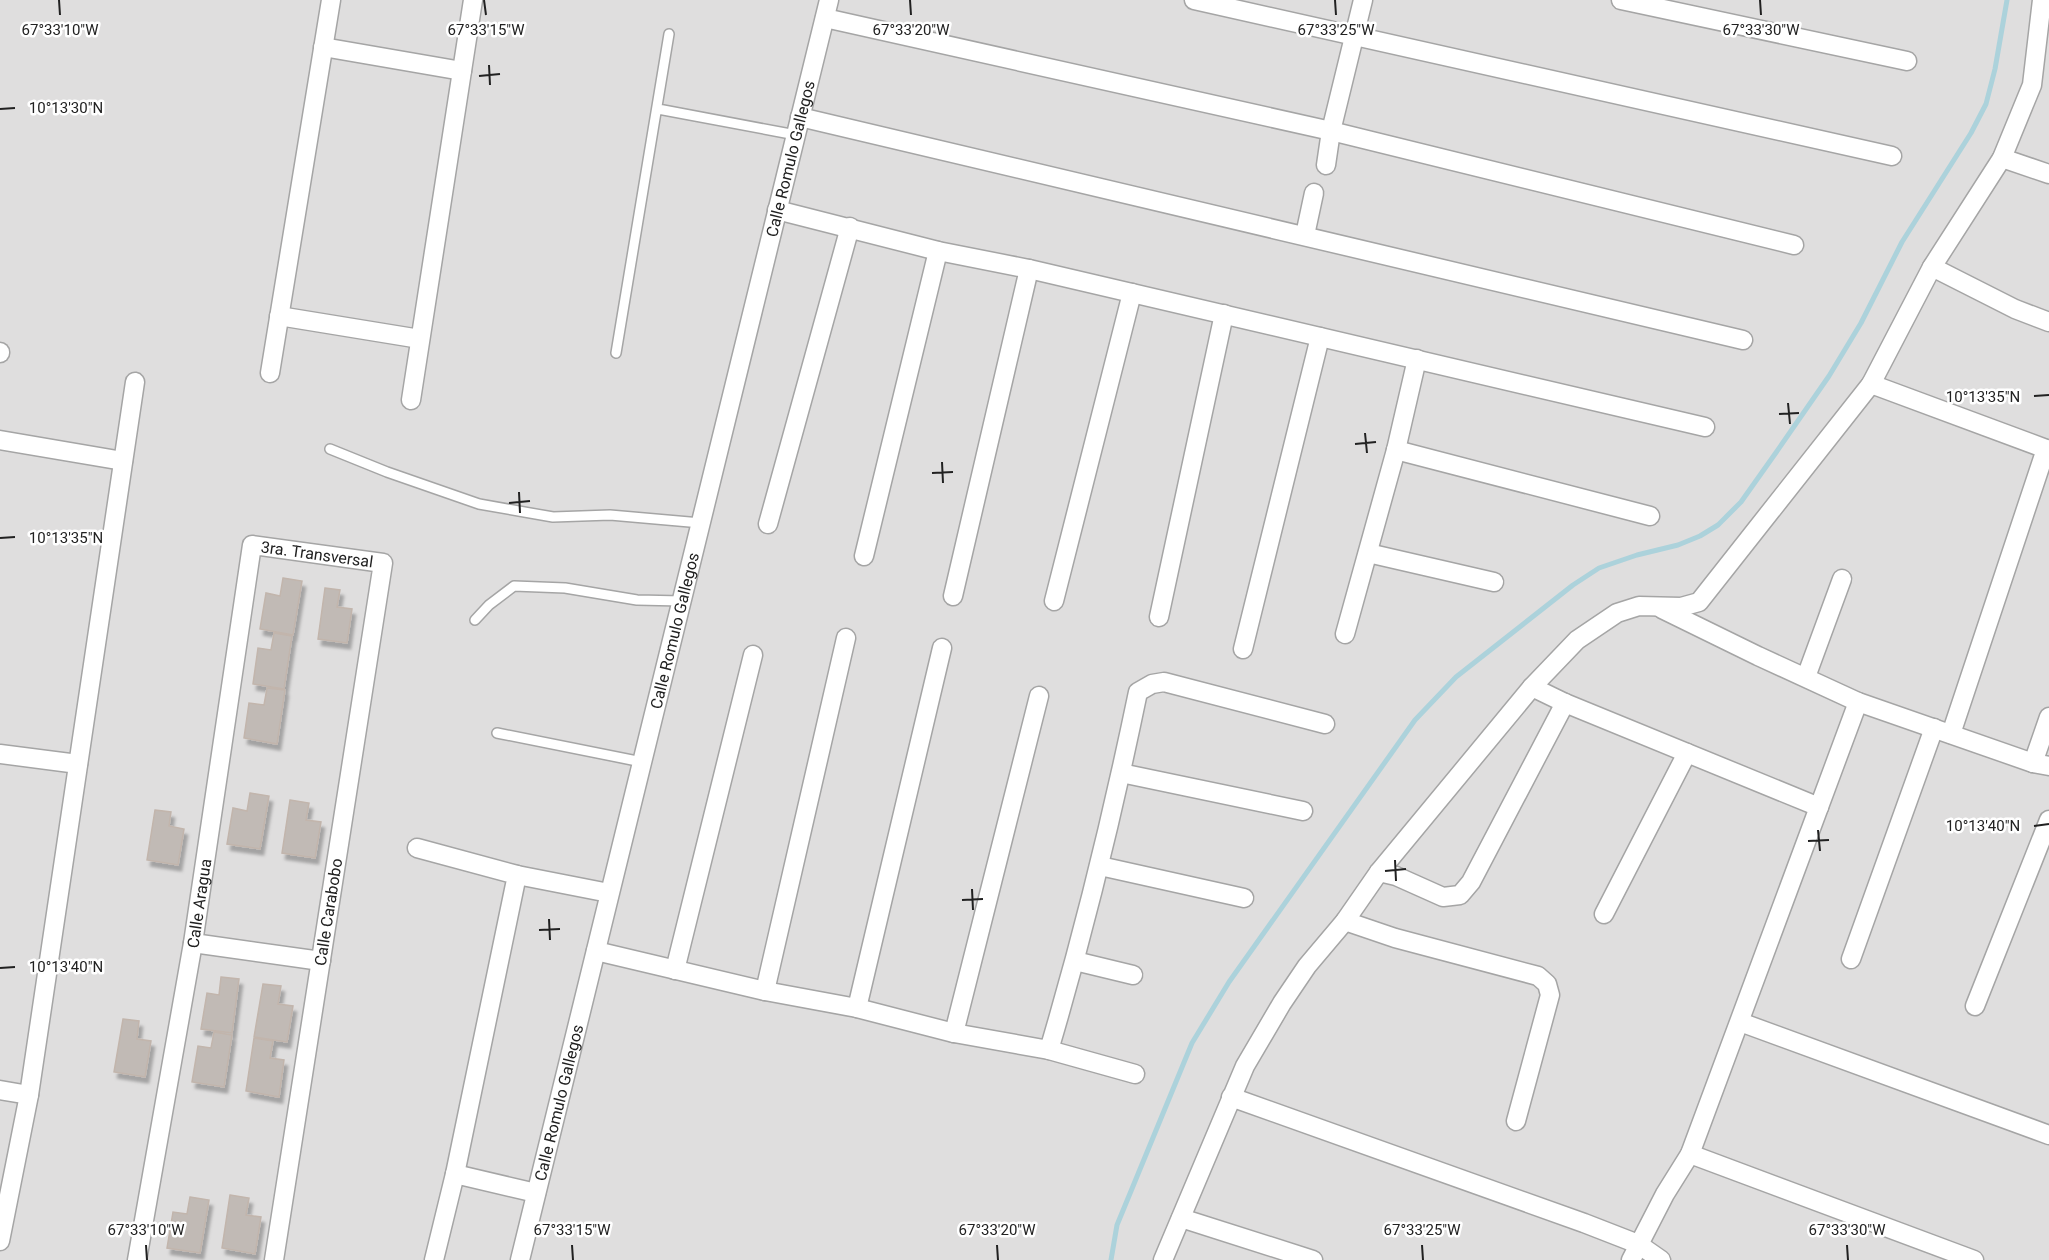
<svg xmlns="http://www.w3.org/2000/svg" width="2049" height="1260" viewBox="0 0 2049 1260" font-family="Roboto,sans-serif">
<style>
.residential{fill:#dfdede}
.lines{fill:none;stroke-linecap:round;stroke-linejoin:round}
.stream{stroke:#acd2db;stroke-width:5}
.building{fill:#c1bab5;stroke:#c2b5ac;stroke-width:1.5;filter:url(#shadow)}
.lane-casing{stroke:#a5a5a5;stroke-width:12}
.street-casing{stroke:#a5a5a5;stroke-width:21}
.lane{stroke:#fff;stroke-width:9}
.street{stroke:#fff;stroke-width:18}
.ticks{fill:none;stroke:#212121;stroke-width:2}
.labels{text-anchor:middle;stroke-width:5;stroke-linejoin:round;paint-order:stroke}
.street-label{font-size:16px;fill:#212121;stroke:#fff}
.ticks-label{font-size:15px;text-anchor:middle;fill:#212121;stroke:#fff;stroke-width:5;stroke-linejoin:round;paint-order:stroke}
</style>
<defs>
<filter id="shadow"><feDropShadow dx="3.5" dy="6" stdDeviation="1.5" flood-color="#0004"/></filter>
</defs>
<rect width="100%" height="100%" fill="#f1eee9"/>
<path class="residential" d="M 0,0 L 2049,0 L 2049,1260 L 0,1260 Z"/>
<g class="lines">
<path class="stream" d="M 1111,1260 L 1117,1225 L 1192,1043 L 1229,982 L 1415,720 L 1456,677 L 1573,585 L 1599,568 L 1637,555 L 1678,545 L 1700,536 L 1718,525 L 1741,502 L 1775,454 L 1829,376 L 1861,323 L 1902,242 L 1971,133 L 1986,104 L 1995,69 L 2007,0"/>
</g>
<path class="building" d="M 283,578 L 302,581 L 293,635 L 260,629 L 266,593 L 280,596 Z
M 325,588 L 340,590 L 337,607 L 352,609 L 347,643 L 318,639 Z
M 274,633 L 292,636 L 284,689 L 253,684 L 258,648 L 271,650 Z
M 267,688 L 285,690 L 277,744 L 244,738 L 249,703 L 264,705 Z
M 250,793 L 269,796 L 260,849 L 227,844 L 233,808 L 247,811 Z
M 290,800 L 309,803 L 306,820 L 321,822 L 315,858 L 282,853 Z
M 155,810 L 171,812 L 169,826 L 184,829 L 178,865 L 147,860 Z
M 221,977 L 239,979 L 232,1033 L 201,1029 L 207,993 L 219,995 Z
M 263,984 L 281,986 L 278,1004 L 293,1006 L 287,1042 L 254,1037 Z
M 123,1019 L 139,1021 L 137,1039 L 151,1041 L 145,1077 L 114,1072 Z
M 214,1032 L 232,1035 L 224,1087 L 192,1082 L 198,1046 L 211,1048 Z
M 254,1038 L 273,1041 L 270,1058 L 284,1060 L 279,1097 L 246,1091 Z
M 230,1195 L 249,1198 L 246,1215 L 261,1217 L 255,1254 L 222,1248 Z
M 190,1197 L 209,1200 L 200,1253 L 167,1248 L 173,1212 L 187,1214 Z"/>
<g class="lines">
<g class="lane-casing">
<path id="lane" d="M 658,109 L 796,135
M 616,353 L 669,34
M 330,449 L 387,472 L 479,504 L 553,517 L 610,515 L 701,523
M 475,620 L 489,605 L 514,586 L 565,588 L 637,600 L 682,601
M 497,733 L 642,762"/>
</g>
<g class="street-casing">
<g id="street">
<path d="M 1194,0 L 1892,156"/>
<path d="M 1621,0 L 1907,61"/>
<path d="M 825,18 L 1331,131 L 1794,245"/>
<path d="M 323,47 L 462,71"/>
<path d="M 800,117 L 1743,340"/>
<path d="M 2002,158 L 2049,174"/>
<path d="M 1326,165 L 1331,131 L 1363,0"/>
<path d="M 777,210 L 938,251 L 1029,269 L 1705,427"/>
<path d="M 1305,235 L 1314,193"/>
<path d="M 1932,267 L 2015,309 L 2049,322"/>
<path d="M 279,316 L 420,339"/>
<path d="M 0,353 L 0,352"/>
<path d="M 270,373 L 331,0"/>
<path d="M 1871,384 L 2049,450"/>
<path d="M 411,400 L 473,0"/>
<path d="M 0,440 L 123,461"/>
<path d="M 1396,450 L 1650,516"/>
<path d="M 768,524 L 850,227"/>
<path d="M 1368,553 L 1494,582"/>
<path d="M 864,556 L 938,251"/>
<path d="M 953,596 L 1029,269"/>
<path d="M 1054,601 L 1132,293"/>
<path d="M 1662,609 L 1758,656 L 1858,702 L 2033,763 L 2049,766"/>
<path d="M 1159,617 L 1224,314"/>
<path d="M 1345,634 L 1396,450 L 1417,359"/>
<path d="M 1243,649 L 1320,337"/>
<path d="M 1806,677 L 1842,579"/>
<path d="M 1532,687 L 1565,703 L 1819,807"/>
<path d="M 1951,734 L 2046,449"/>
<path d="M 0,754 L 78,764"/>
<path d="M 2033,763 L 2049,717"/>
<path d="M 1121,773 L 1303,811"/>
<path d="M 417,848 L 517,875 L 455,1174 L 434,1260"/>
<path d="M 1100,866 L 1244,898"/>
<path d="M 1379,872 L 1396,876 L 1443,897 L 1460,895 L 1471,882 L 1565,703"/>
<path d="M 517,875 L 609,893"/>
<path d="M 1604,914 L 1687,753"/>
<path d="M 1345,921 L 1395,938 L 1538,976 L 1547,984 L 1550,995 L 1516,1121"/>
<path d="M 193,943 L 321,961"/>
<path d="M 596,951 L 765,991 L 857,1008 L 954,1033 L 1049,1050 C 1084,932 1113,813 1138,692 L 1152,684 L 1164,682 L 1325,724"/>
<path d="M 1851,959 L 1934,728"/>
<path d="M 1075,961 L 1133,975"/>
<path d="M 675,970 L 753,655"/>
<path d="M 765,991 L 846,638"/>
<path d="M 1975,1006 L 2049,820"/>
<path d="M 857,1008 L 942,648"/>
<path d="M 1740,1022 L 2049,1135"/>
<path d="M 954,1033 L 1039,696"/>
<path d="M 1049,1050 L 1135,1074"/>
<path d="M 0,1090 L 29,1095"/>
<path d="M 1231,1097 L 1584,1223 L 1638,1244 L 1661,1260"/>
<path d="M 1690,1154 L 1974,1260"/>
<path d="M 455,1174 L 536,1193"/>
<path d="M 1181,1218 L 1313,1260"/>
<path d="M 0,1241 L 29,1095 L 135,382"/>
<path id="s1" d="M 137,1260 L 193,943 L 252,545 L 383,563 L 274,1260"/>
<path id="s2" d="M 520,1260 L 829,0"/>
<path d="M 1163,1260 L 1245,1066 L 1282,1003 L 1307,966 L 1345,921 L 1379,872 L 1532,687 L 1577,640 L 1617,613 L 1639,606 L 1681,607 L 1699,602 L 1871,384 L 1932,267 L 2002,158 L 2032,85 L 2042,0"/>
<path d="M 1631,1260 L 1665,1194 L 1690,1154 L 1858,702"/>
</g>
</g>
<use href="#lane" class="lane"/>
<use href="#street" class="street"/>
</g>
<path class="ticks" d="M 59,0 L 60,15M 484,0 L 486,15M 910,0 L 911,15M 1335,0 L 1336,15M 1760,0 L 1761,15M 489,65 L 490,85M 479,76 L 500,74M 0,109 L 15,108M 2034,396 L 2049,395M 1788,403 L 1790,424M 1779,414 L 1799,413M 1365,433 L 1367,453M 1355,444 L 1376,442M 942,462 L 943,483M 932,473 L 953,472M 519,492 L 520,513M 509,503 L 530,501M 0,538 L 15,537M 2034,826 L 2049,824M 1818,830 L 1820,851M 1808,841 L 1829,840M 1395,860 L 1396,881M 1385,871 L 1406,869M 972,889 L 973,910M 962,900 L 983,899M 549,919 L 550,940M 539,930 L 560,929M 0,968 L 15,967M 146,1245 L 147,1260M 572,1245 L 573,1260M 997,1245 L 998,1260M 1422,1245 L 1423,1260M 1847,1245 L 1848,1260"/>
<g class="labels">
<g class="street-label">
<text dy="6" stroke="none"><textPath href="#s2" startOffset="1134">Calle Romulo Gallegos</textPath></text>
<text dy="6" stroke="none"><textPath href="#s1" startOffset="790">3ra. Transversal</textPath></text>
<text dy="6" stroke="none"><textPath href="#s2" startOffset="648">Calle Romulo Gallegos</textPath></text>
<text dy="6" stroke="none"><textPath href="#s1" startOffset="362">Calle Aragua</textPath></text>
<text transform="translate(328 912) rotate(-81)" y="6">Calle Carabobo</text>
<text dy="6" stroke="none"><textPath href="#s2" startOffset="162">Calle Romulo Gallegos</textPath></text>
</g>
</g>
<g class="ticks-label">
<text x="60" y="35">67°33'10"W</text>
<text x="486" y="35">67°33'15"W</text>
<text x="911" y="35">67°33'20"W</text>
<text x="1336" y="35">67°33'25"W</text>
<text x="1761" y="35">67°33'30"W</text>
<text x="66" y="113">10°13'30"N</text>
<text x="1983" y="402">10°13'35"N</text>
<text x="66" y="543">10°13'35"N</text>
<text x="1983" y="831">10°13'40"N</text>
<text x="66" y="972">10°13'40"N</text>
<text x="146" y="1235">67°33'10"W</text>
<text x="572" y="1235">67°33'15"W</text>
<text x="997" y="1235">67°33'20"W</text>
<text x="1422" y="1235">67°33'25"W</text>
<text x="1847" y="1235">67°33'30"W</text>
</g>
</svg>
